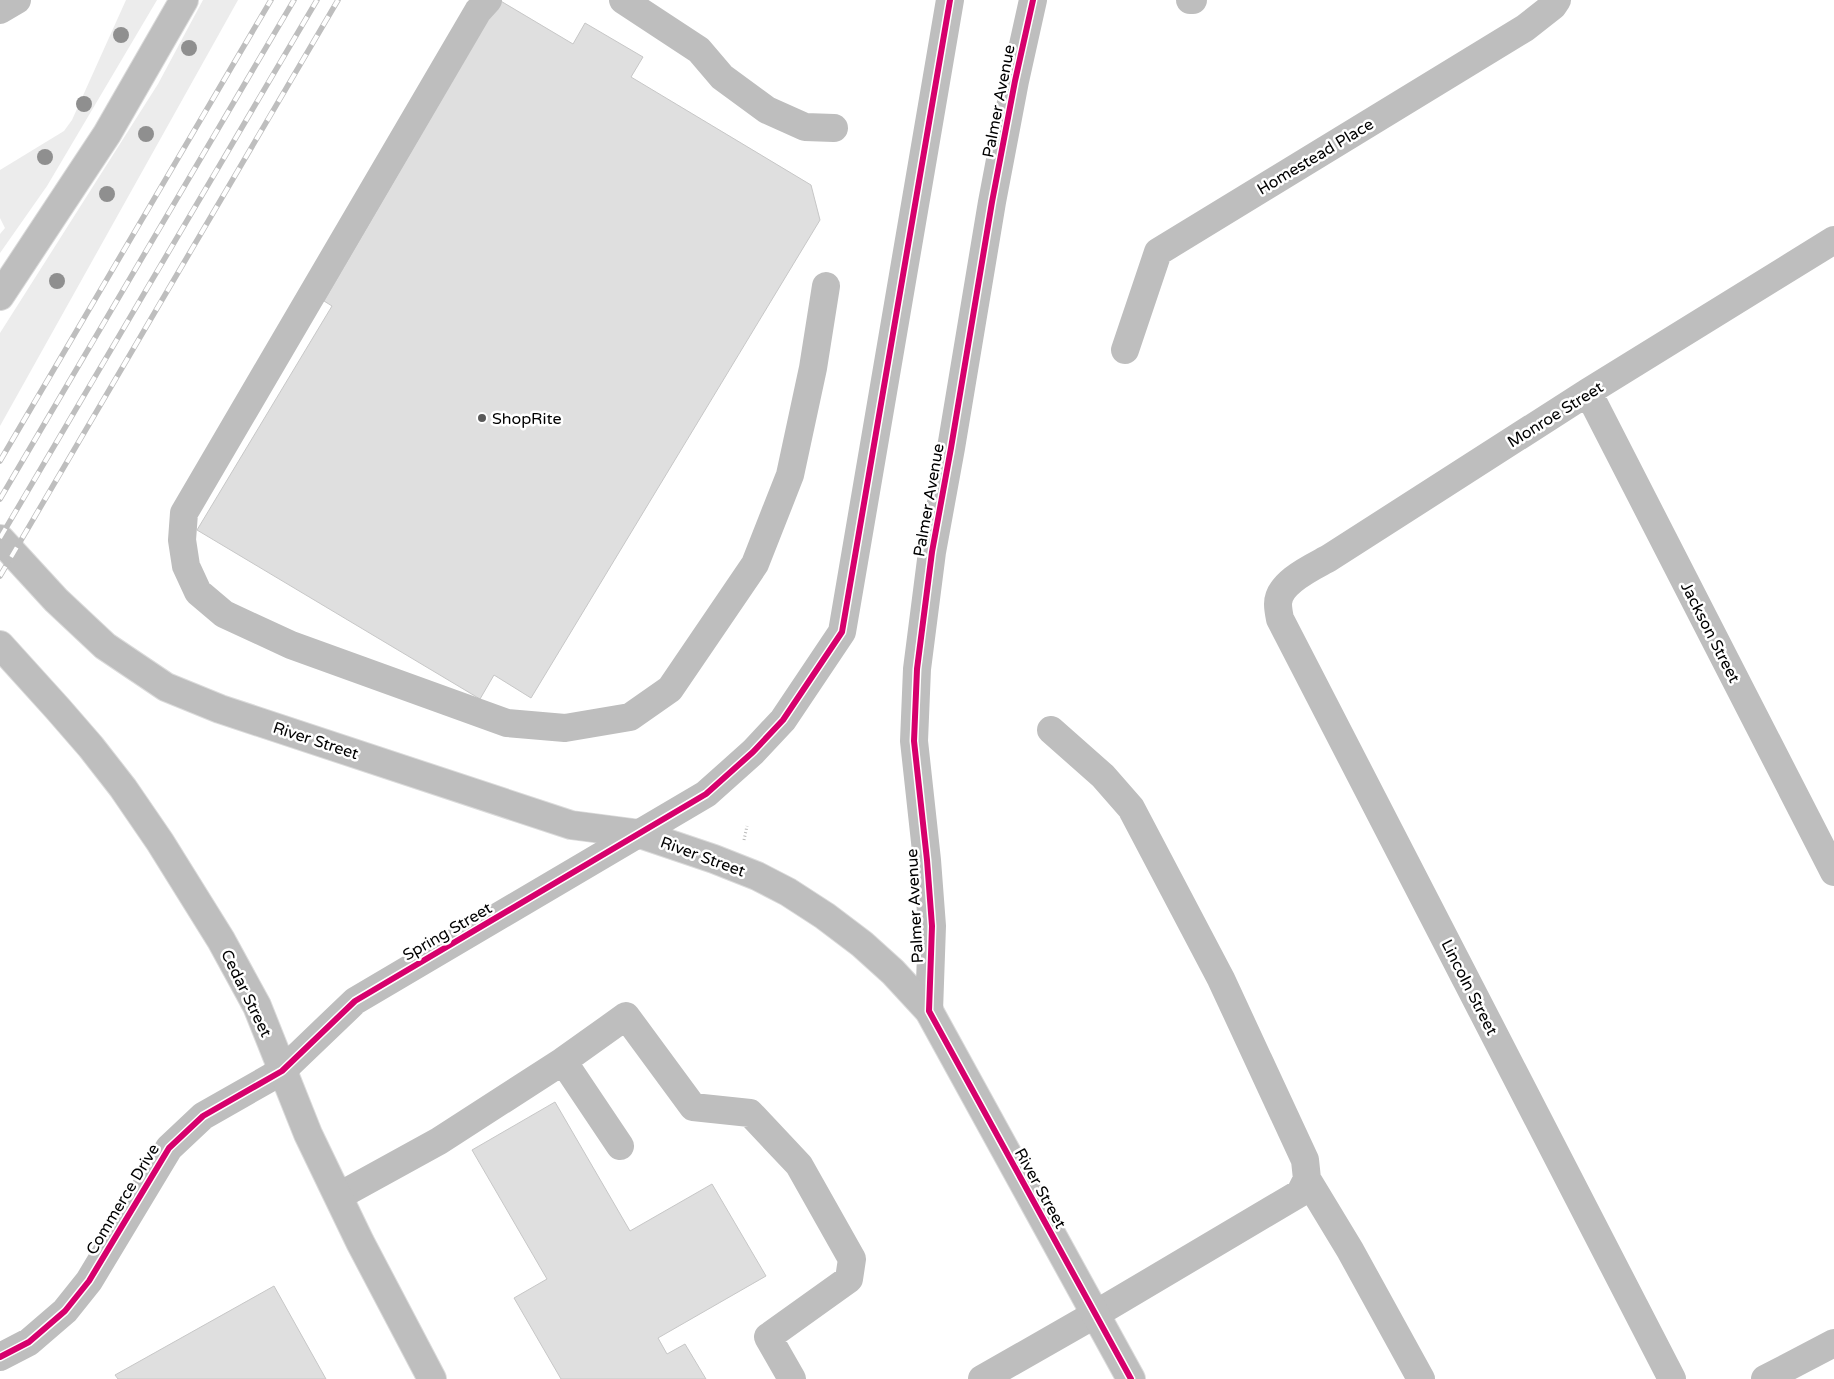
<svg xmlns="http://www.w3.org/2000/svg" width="1834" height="1379" viewBox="0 0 1834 1379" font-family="'Varela Round',sans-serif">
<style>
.green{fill:#ececec}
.building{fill:#dfdfdf;stroke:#c7c7c7}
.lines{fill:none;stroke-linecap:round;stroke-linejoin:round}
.major-casing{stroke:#dbdbdb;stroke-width:30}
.highway-casing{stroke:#dbdbdb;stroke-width:30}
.path{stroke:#b9b9b9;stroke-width:3;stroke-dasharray:1 2.5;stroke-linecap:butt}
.minor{stroke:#bebebe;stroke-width:28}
.major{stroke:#bebebe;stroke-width:28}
.highway{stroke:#bebebe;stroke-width:28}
.rail-casing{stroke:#bebebe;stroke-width:5.5}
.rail{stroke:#fff;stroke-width:4;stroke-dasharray:11;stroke-linecap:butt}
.cycleway-casing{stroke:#fff;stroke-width:9}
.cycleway{stroke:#d6006c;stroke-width:6}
.tree{fill:#8f8f8f}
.poi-dot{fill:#595959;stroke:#fff;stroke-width:2}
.labels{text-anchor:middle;stroke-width:5;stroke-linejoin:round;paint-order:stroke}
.street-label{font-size:16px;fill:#000;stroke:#fff}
.poi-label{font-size:16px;fill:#000;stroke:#fff;text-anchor:start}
</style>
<rect width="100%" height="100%" fill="#fff"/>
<path class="green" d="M 126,0 L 157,0 L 47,186 L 0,253 L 0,234 L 5,228 L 0,218 L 0,170 L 64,131 L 72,120 Z
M 203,0 L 238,0 L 0,426 L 0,333 L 158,84 Z"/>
<path class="building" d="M 499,0 L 573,44 L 585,23 L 643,57 L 631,77 L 811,185 L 820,220 L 531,698 L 494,675 L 480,699 L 197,530 L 332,306 L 324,301 Z
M 555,1102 L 630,1231 L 712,1184 L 766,1276 L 658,1338 L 667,1354 L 685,1344 L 706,1379 L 561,1379 L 514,1298 L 547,1279 L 472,1150 Z
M 274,1286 L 326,1379 L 118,1379 L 115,1375 Z"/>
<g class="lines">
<g class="major-casing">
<path id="major" d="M 0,539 L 56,600 L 105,646 L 166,687 L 220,709 L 571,825 L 640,834 L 714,859 L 757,876 L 788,892 L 825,916 L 862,944 L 893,972 L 929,1011 L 1131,1379
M 0,645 L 58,709 L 91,747 L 123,788 L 160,842 L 221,940 L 257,1006 L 308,1134 L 360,1242 L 432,1379"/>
</g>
<g class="highway-casing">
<path id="highway" d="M 0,296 L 107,134 L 184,0"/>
</g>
<path class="path" d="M 744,840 L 747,826"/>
<path class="minor" d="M 488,0 L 478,11 L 184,513 L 182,540 L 186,566 L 198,592 L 224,614 L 291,645 L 507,723 L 565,728 L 630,717 L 670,689 L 755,564 L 790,475 L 813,368 L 826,286
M 623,0 L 699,50 L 722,77 L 767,110 L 805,127 L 834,128
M 1190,0 L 1193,0
M 0,10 L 17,0
M 1125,350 L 1158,252 L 1525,28 L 1553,6 L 1557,0
M 1588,392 L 1834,872
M 929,1011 L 932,926 L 927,860 L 914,741 L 917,669 L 932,552 L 951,448 L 992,202 L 1015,81 L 1033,0
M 563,1061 L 626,1016 L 693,1107 L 750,1113 L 799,1165 L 852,1259 L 849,1279 L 768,1337 L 792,1379
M 1307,1179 L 1350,1250 L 1421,1379
M 339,1196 L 439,1141 L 563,1061 L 620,1146
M 0,1357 L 29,1342 L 65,1311 L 89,1281 L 169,1148 L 203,1116 L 282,1071 L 355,1001 L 706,794 L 753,752 L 783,720 L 842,632 L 950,0
M 982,1379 L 1094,1315 L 1300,1193 L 1307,1179 L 1305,1160 L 1221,979 L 1131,808 L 1103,776 L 1051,730
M 1672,1379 L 1280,619 C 1279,614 1278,609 1278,604 C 1278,582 1313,567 1329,558 L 1588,392 L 1834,240
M 1765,1379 L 1834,1343"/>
<use href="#major" class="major"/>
<use href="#highway" class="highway"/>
<g class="rail-casing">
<path id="rail" d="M 0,461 L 271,0
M 0,499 L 294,0
M 0,538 L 317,0
M 0,576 L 338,0"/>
</g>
<use href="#rail" class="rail"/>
<g class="cycleway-casing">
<path id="cycleway" d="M 1033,0 L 1015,81 L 992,202 L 951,448 L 932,552 L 917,669 L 914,741 L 927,860 L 932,926 L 929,1011 L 1131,1379
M 0,1357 L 29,1342 L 65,1311 L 89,1281 L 169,1148 L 203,1116 L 282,1071 L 355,1001 L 706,794 L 753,752 L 783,720 L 842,632 L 950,0"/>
</g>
<use href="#cycleway" class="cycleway"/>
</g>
<g class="tree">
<circle cx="121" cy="35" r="8"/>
<circle cx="189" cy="48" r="8"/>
<circle cx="84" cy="104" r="8"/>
<circle cx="146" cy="134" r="8"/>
<circle cx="45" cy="157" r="8"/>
<circle cx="107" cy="194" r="8"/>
<circle cx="57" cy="281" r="8"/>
</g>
<circle class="poi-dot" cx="482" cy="418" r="5"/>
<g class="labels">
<g class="street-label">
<text transform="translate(998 101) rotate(-79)" y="6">Palmer Avenue</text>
<text transform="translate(1315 156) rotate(-31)" y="6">Homestead Place</text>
<text transform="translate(1555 414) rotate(-32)" y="6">Monroe Street</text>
<text transform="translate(928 500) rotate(-80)" y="6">Palmer Avenue</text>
<text transform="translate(1711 632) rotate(63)" y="6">Jackson Street</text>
<text transform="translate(316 740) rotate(18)" y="6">River Street</text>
<text transform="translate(703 856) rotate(20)" y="6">River Street</text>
<text transform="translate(914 906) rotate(-93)" y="6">Palmer Avenue</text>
<text transform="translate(447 931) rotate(-30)" y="6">Spring Street</text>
<text transform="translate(1470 987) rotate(63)" y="6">Lincoln Street</text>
<text transform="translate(247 993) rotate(64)" y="6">Cedar Street</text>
<text transform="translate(1041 1188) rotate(61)" y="6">River Street</text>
<text transform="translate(122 1199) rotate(-59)" y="6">Commerce Drive</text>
</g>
<g class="poi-label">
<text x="492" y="424">ShopRite</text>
</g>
</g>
</svg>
